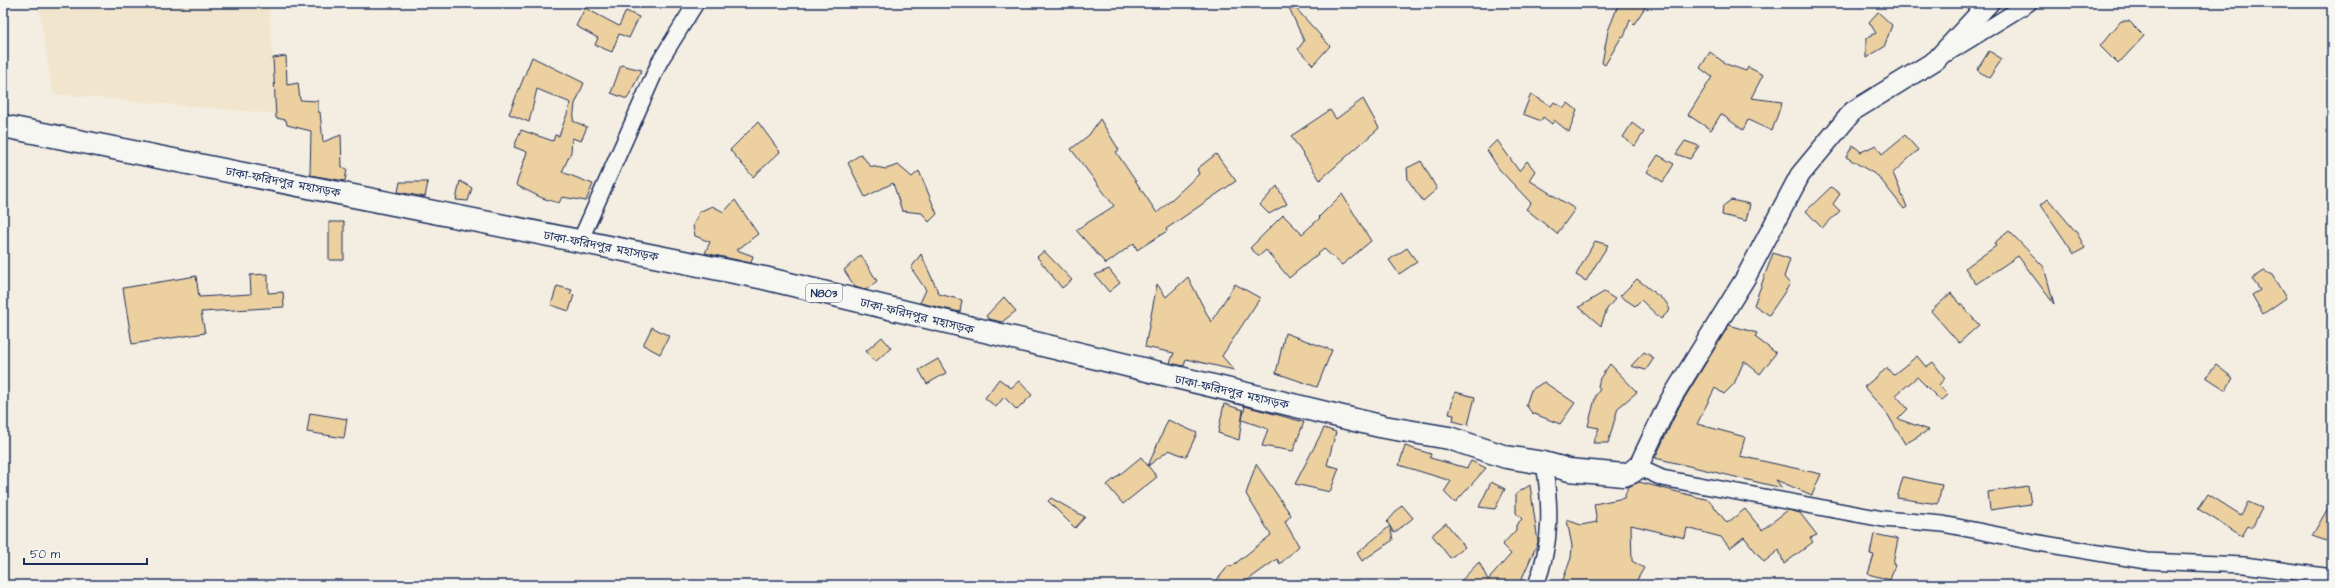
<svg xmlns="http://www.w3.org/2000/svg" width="2335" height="588" viewBox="0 0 2335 588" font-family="'Architects Daughter','Noto Sans Bengali',sans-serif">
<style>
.built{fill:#f2e5ce}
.building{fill:#ecd0a0;stroke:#1b2f5e}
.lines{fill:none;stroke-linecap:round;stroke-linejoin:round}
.minor-casing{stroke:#1b2f5e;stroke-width:18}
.tertiary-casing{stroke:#1b2f5e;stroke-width:22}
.trunk-casing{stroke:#1b2f5e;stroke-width:25}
.minor{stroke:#f6f6f2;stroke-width:15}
.tertiary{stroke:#f6f6f2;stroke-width:19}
.trunk{stroke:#f6f6f2;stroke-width:22}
.labels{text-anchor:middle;stroke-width:3;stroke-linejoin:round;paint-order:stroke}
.shield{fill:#f6f6f2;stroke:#5d6b8a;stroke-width:1}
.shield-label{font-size:11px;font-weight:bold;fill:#1b2f5e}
.street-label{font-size:12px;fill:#1b2f5e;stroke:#f6f6f2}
</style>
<rect width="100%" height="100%" fill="#f4eee2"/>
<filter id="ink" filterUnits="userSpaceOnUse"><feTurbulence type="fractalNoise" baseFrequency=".025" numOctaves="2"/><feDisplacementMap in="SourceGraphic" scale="8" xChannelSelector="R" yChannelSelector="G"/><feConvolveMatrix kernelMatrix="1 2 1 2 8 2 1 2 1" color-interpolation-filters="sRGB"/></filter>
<g filter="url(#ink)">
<path class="built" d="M 38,3 L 269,3 L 276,114 L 53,94 Z"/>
<path class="building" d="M 1287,3 L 1291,3 L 1330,46 L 1313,65 L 1298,49 L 1304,41 Z
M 1619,3 L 1648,3 L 1634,24 L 1630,20 L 1624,37 L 1622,36 L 1605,65 L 1602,63 L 1608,31 Z
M 585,8 L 619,26 L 626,11 L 639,17 L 629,38 L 619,34 L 612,52 L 595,45 L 598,38 L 576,26 Z
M 1878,12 L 1892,25 L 1884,47 L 1866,58 L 1866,38 L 1876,33 L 1869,22 Z
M 2121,21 L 2129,21 L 2144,36 L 2118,64 L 2100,46 Z
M 1989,51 L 2002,59 L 1989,78 L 1977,70 Z
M 1710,52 L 1726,64 L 1746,71 L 1748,67 L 1763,75 L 1751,98 L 1782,102 L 1772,131 L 1748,120 L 1743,130 L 1721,114 L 1711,130 L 1688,115 L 1712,77 L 1700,68 Z
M 286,56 L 287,85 L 298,83 L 300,100 L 318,101 L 318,112 L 320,112 L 323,142 L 341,135 L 342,167 L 347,169 L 345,181 L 310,175 L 311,131 L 287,125 L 286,120 L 276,118 L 273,58 Z
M 532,57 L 584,83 L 575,104 L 573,121 L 587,127 L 581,141 L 572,138 L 571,152 L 562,172 L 593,184 L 586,201 L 562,197 L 559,203 L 542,198 L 516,185 L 527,152 L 514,147 L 521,130 L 553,141 L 555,135 L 559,136 L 571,103 L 537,89 L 529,122 L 509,114 Z
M 621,65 L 642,70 L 627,99 L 611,93 Z
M 1531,94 L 1551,106 L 1554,102 L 1564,108 L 1568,103 L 1577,110 L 1569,132 L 1554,120 L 1552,124 L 1543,117 L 1541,121 L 1523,114 Z
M 1363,99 L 1379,128 L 1320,180 L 1291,136 L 1330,110 L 1336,119 Z
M 1100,119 L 1119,150 L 1116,152 L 1157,213 L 1199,174 L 1197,169 L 1216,154 L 1236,181 L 1166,229 L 1167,231 L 1137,250 L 1134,243 L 1106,264 L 1076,230 L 1114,206 L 1071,149 L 1089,135 Z
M 758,122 L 780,152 L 753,177 L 730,150 Z
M 1632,123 L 1644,132 L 1635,146 L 1623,137 Z
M 1905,135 L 1918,150 L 1893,173 L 1907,207 L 1904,209 L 1878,176 L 1846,157 L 1853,145 L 1861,152 L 1876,145 L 1882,154 Z
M 1497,140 L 1519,171 L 1527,161 L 1535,171 L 1529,180 L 1575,209 L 1557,234 L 1526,209 L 1531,203 L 1499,169 L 1487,150 Z
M 1685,141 L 1699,146 L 1690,159 L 1676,154 Z
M 861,154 L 870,166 L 886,169 L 898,165 L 912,177 L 919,171 L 937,214 L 929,222 L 922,213 L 902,211 L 893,183 L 865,197 L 848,163 Z
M 1658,155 L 1674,164 L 1663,182 L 1647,172 Z
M 1421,161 L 1437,189 L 1423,201 L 1408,180 L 1407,168 Z
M 460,181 L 472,188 L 468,201 L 456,200 Z
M 400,182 L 428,182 L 425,197 L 398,192 Z
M 1277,186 L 1287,204 L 1269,214 L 1260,205 Z
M 1831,187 L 1840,194 L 1833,204 L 1840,211 L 1822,228 L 1806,211 Z
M 1342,194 L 1371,241 L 1342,265 L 1324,249 L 1289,278 L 1266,250 L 1259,256 L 1250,248 L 1283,215 L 1302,234 L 1320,218 L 1319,217 Z
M 2048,199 L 2077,233 L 2085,248 L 2074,254 L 2041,205 Z
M 735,200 L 758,234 L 737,250 L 753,256 L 751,263 L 705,253 L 710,242 L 695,236 L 693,226 L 699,212 L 712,206 L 724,212 Z
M 1731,200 L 1750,204 L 1746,221 L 1722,215 L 1723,206 Z
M 329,222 L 344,222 L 344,260 L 329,260 Z
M 2009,231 L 2044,267 L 2054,304 L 2018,256 L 1976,284 L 1965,268 L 1996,246 L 1994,243 Z
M 1595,241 L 1608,245 L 1586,281 L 1576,275 Z
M 1407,248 L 1417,262 L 1399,274 L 1389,260 Z
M 1044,251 L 1072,280 L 1062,288 L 1037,257 Z
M 1773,253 L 1790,259 L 1784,277 L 1790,284 L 1769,315 L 1754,305 Z
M 921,254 L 939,294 L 962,300 L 960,312 L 920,303 L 926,290 L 911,268 Z
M 861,255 L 877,281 L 866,290 L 855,287 L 844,270 Z
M 1109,269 L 1120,283 L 1109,292 L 1095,275 Z
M 2264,271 L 2272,275 L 2286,298 L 2263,314 L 2252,295 L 2260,290 L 2252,279 Z
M 268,274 L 268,293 L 283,292 L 284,307 L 201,312 L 205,333 L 132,344 L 123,288 L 196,276 L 199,297 L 251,294 L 250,275 Z
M 1188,277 L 1211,322 L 1235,284 L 1260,298 L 1222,356 L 1234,370 L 1186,359 L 1184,366 L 1170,363 L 1174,353 L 1145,347 L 1157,284 L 1166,297 Z
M 1637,279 L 1666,302 L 1670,310 L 1661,319 L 1641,300 L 1635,306 L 1620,296 Z
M 557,286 L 572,290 L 570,294 L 574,295 L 569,311 L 551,305 Z
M 1604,292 L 1615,299 L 1607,309 L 1601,326 L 1579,307 Z
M 1951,293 L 1979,325 L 1959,343 L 1931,311 Z
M 1004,297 L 1016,311 L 1002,322 L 989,319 L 986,316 Z
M 1729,325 L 1757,333 L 1755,337 L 1776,353 L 1760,374 L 1744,361 L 1734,384 L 1724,394 L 1715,388 L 1697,424 L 1745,437 L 1740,456 L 1821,474 L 1812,495 L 1776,480 L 1782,488 L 1655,458 L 1679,407 Z
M 652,327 L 669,336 L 660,354 L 643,345 Z
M 1285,333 L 1332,350 L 1317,387 L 1276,373 Z
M 882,337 L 891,348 L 875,362 L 866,351 Z
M 1644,352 L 1654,358 L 1646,370 L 1631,366 Z
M 1917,356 L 1926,367 L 1933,362 L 1945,378 L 1939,385 L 1948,395 L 1941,401 L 1917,377 L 1896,395 L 1908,409 L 1898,419 L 1929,430 L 1905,444 L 1888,415 L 1864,387 L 1887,368 L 1893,375 Z
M 938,359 L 946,373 L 927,384 L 919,370 Z
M 1610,364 L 1637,392 L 1618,408 L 1608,443 L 1593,443 L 1599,428 L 1588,426 L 1596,395 L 1600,389 L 1598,386 L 1600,378 Z
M 2216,365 L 2233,378 L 2226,390 L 2206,377 Z
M 999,379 L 1011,388 L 1019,381 L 1032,395 L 1017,410 L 1004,397 L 996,407 L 985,398 Z
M 1544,382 L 1575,403 L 1560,424 L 1532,413 L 1526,405 L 1531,390 Z
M 1455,392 L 1475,397 L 1468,425 L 1453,421 L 1454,415 L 1449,414 Z
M 1224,404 L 1243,410 L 1239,440 L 1218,433 Z
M 1245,406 L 1304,422 L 1293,451 L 1262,446 L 1268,429 L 1242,420 Z
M 310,413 L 347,419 L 344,438 L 307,432 Z
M 1168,420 L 1197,433 L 1186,457 L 1169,450 L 1148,466 L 1157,477 L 1123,504 L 1107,485 L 1141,457 L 1148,466 Z
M 1324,428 L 1336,432 L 1327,465 L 1339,468 L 1330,492 L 1295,484 Z
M 1405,446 L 1431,454 L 1430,458 L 1467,468 L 1471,461 L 1486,468 L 1455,503 L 1444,492 L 1451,481 L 1399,465 Z
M 1256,464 L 1291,515 L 1285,522 L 1299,546 L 1280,564 L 1277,559 L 1241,585 L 1213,585 L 1229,565 L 1231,567 L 1271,535 L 1246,494 Z
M 1903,477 L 1942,485 L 1938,504 L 1897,498 Z
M 1491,482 L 1505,489 L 1495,509 L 1479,507 Z
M 1639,482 L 1709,500 L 1727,523 L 1745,509 L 1762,530 L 1788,510 L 1800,513 L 1817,535 L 1810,538 L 1813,542 L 1784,564 L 1779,550 L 1764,562 L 1744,537 L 1730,548 L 1721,537 L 1687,528 L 1685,538 L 1631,525 L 1632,561 L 1644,568 L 1634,585 L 1561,585 L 1571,558 L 1572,546 L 1567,520 L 1581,525 L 1597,522 L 1594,504 L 1624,498 L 1628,487 Z
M 1530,485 L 1538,542 L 1519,585 L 1457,585 L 1479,562 L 1488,580 L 1511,554 L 1502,545 L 1516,530 L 1516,525 L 1522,519 L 1516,513 L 1516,494 Z
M 2028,486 L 2031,504 L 1990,510 L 1988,492 Z
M 2208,494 L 2241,515 L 2248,502 L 2262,508 L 2252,528 L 2248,526 L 2242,536 L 2198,509 Z
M 1051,498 L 1085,517 L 1075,528 L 1048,501 Z
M 2332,501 L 2332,543 L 2312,536 Z
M 1402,505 L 1413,518 L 1394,533 L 1387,522 Z
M 1446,523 L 1465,547 L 1450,558 L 1432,535 Z
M 1390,526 L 1393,540 L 1362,561 L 1357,553 Z
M 1874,534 L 1898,539 L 1893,564 L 1895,565 L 1890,580 L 1868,574 L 1874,555 L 1870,554 Z"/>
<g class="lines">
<g class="minor-casing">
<path id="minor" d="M 1948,53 L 2029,3
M 580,241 L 660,61 L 696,3
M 1638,467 L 1662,478 L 1883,519 L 1943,524 L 2033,542 L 2146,561 L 2244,565 L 2332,577
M 1536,585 C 1552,543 1551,507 1544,463"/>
</g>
<g class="tertiary-casing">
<path id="tertiary" d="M 1638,467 L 1669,402 L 1746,277 L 1800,175 L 1853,111 L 1936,60 L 1989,3"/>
</g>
<g class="trunk-casing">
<path id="trunk" d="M 3,126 L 764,278 L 1384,427 L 1449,438 L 1506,457 L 1544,463 L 1569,470 L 1624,475 L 1632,472 L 1638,467"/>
</g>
<use href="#minor" class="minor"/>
<use href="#tertiary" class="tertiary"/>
<use href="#trunk" class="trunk"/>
</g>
</g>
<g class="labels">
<rect class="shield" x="806" y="284" width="36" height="18" rx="3"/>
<g class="shield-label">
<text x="824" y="297">N803</text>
</g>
<g class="street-label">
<text transform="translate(283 182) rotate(11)" y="4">ঢাকা-ফরিদপুর মহাসড়ক</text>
<text transform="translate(601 246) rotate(11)" y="4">ঢাকা-ফরিদপুর মহাসড়ক</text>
<text transform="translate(917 316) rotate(14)" y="4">ঢাকা-ফরিদপুর মহাসড়ক</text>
<text transform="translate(1232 392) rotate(13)" y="4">ঢাকা-ফরিদপুর মহাসড়ক</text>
</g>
</g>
<rect width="2335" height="588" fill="none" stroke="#f6f6f2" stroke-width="16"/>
<rect x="8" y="8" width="2319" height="572" fill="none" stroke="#1b2f5e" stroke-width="1.5" filter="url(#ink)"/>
<path d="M24 558v6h123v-6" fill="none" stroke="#1b2f5e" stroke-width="2"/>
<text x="30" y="558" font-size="12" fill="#1b2f5e" stroke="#f6f6f2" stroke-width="3" paint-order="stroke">50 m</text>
</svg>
